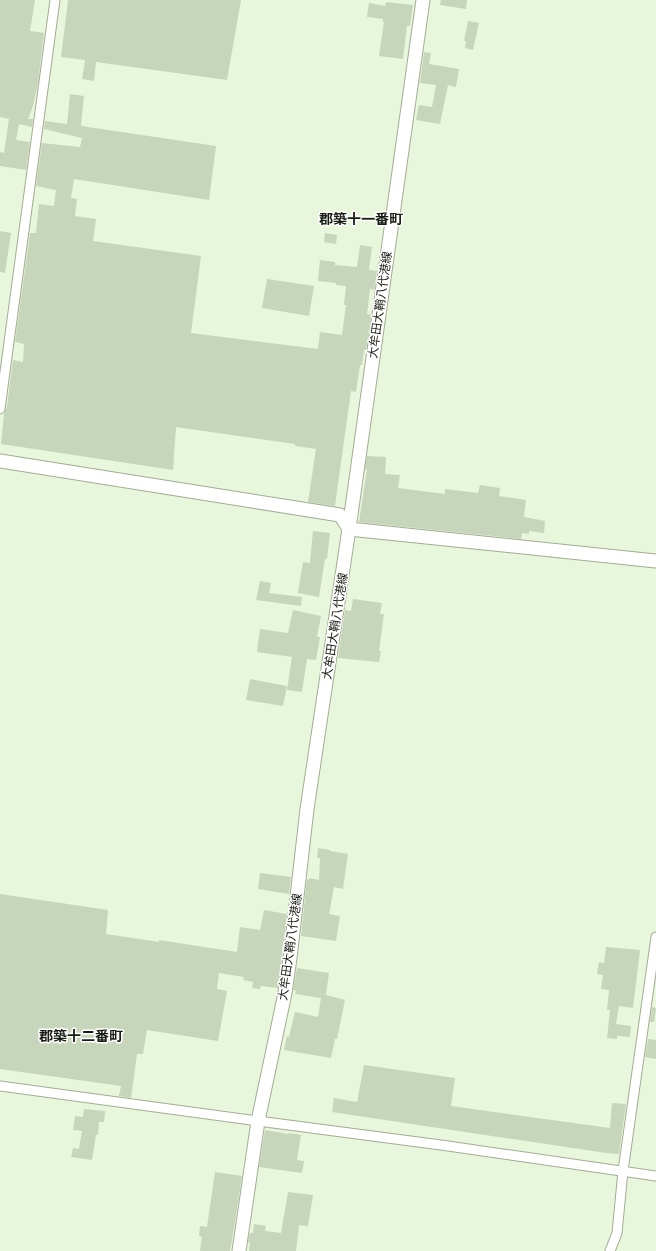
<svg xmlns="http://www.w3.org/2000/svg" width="656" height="1251" viewBox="0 0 656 1251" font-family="Inter,'Noto Sans JP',sans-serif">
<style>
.building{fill:#c7d5ba}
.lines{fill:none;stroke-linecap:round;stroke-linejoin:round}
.street-casing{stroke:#a0ad94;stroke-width:11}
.secondary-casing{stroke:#a0ad94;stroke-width:15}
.street{stroke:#fff;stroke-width:9}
.secondary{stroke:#fff;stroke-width:13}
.labels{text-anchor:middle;stroke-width:3;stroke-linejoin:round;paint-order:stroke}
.street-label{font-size:12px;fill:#181d13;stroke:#fff}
.quarter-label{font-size:14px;font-weight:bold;fill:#181d13;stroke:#fff}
</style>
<rect width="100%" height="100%" fill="#e8f6db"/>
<path class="building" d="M 0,0 L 35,0 L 30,31 L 44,33 L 38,83 L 33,106 L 28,119 L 33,119 L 32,127 L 19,124 L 16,140 L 30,142 L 26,170 L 0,166 L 0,152 L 4,153 L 9,119 L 0,117 Z
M 68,0 L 241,0 L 227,80 L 96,62 L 94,81 L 82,79 L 85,60 L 61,57 Z
M 441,0 L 467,0 L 466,9 L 440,5 Z
M 386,2 L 413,5 L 410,26 L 407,26 L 403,59 L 379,56 L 384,22 L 383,22 L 383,19 L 367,17 L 369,3 L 385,6 Z
M 468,21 L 479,23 L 473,50 L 465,48 L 466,41 L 464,41 Z
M 424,52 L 431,53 L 429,64 L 459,69 L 456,87 L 448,85 L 440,124 L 416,120 L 419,105 L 432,107 L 436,85 L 420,83 Z
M 70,94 L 84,96 L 81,126 L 216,146 L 209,200 L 74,179 L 71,198 L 77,199 L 75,216 L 96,219 L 93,241 L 201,256 L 191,333 L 318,349 L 320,332 L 342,335 L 346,305 L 344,305 L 346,286 L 336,285 L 336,283 L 318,281 L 320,260 L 335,262 L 335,265 L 357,267 L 360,245 L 372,247 L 369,270 L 377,271 L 374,290 L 370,289 L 367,314 L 371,315 L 366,350 L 364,350 L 362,365 L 360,365 L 356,392 L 351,391 L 335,506 L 308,502 L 316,449 L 295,446 L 295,444 L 176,427 L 173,470 L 1,444 L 4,414 L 7,406 L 13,360 L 23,362 L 24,344 L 15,342 L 30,233 L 36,233 L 39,204 L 54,206 L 56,190 L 36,186 L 42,143 L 80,147 L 82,138 L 44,129 L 45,121 L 67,124 Z
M 0,231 L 11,233 L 5,273 L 0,272 Z
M 325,233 L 337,235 L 336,244 L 324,242 Z
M 267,279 L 314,286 L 309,316 L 262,308 Z
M 367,456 L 386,457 L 385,474 L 400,475 L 398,488 L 445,494 L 445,489 L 478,493 L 480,485 L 500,488 L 499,496 L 526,500 L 524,517 L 545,521 L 544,533 L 529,531 L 529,534 L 522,533 L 521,539 L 359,522 L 367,469 L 365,469 Z
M 313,531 L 330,533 L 327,559 L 325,559 L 319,597 L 298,593 L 303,562 L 310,563 Z
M 260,581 L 271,583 L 269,593 L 302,597 L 301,606 L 256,600 Z
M 353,599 L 382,603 L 380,614 L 384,614 L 379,651 L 381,651 L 379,662 L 338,658 L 345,610 L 351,611 Z
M 293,610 L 321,616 L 317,637 L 320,637 L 316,660 L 307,659 L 302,692 L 287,690 L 292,657 L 257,652 L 260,629 L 288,633 Z
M 250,679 L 287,686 L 283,706 L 246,700 Z
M 318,848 L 330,850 L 330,851 L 348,854 L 343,889 L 334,887 L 329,914 L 340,916 L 336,941 L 301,936 L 307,879 L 309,880 L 309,878 L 319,880 L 320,858 L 317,858 Z
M 260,873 L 291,877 L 289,894 L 258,889 Z
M 0,894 L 108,910 L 106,934 L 159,942 L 159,940 L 237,952 L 240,927 L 260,930 L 264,910 L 287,914 L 278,988 L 261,986 L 260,989 L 252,988 L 253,982 L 243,980 L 244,977 L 219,973 L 217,989 L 227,991 L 218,1041 L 147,1030 L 143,1054 L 137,1054 L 131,1098 L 119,1096 L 121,1086 L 0,1069 Z
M 606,947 L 640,950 L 633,1008 L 619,1006 L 616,1024 L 631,1026 L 630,1037 L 617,1036 L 617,1039 L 607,1038 L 610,1010 L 607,1010 L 609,991 L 609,990 L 601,989 L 603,975 L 597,974 L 599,962 L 604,963 Z
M 297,968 L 329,973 L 326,995 L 345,1000 L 337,1039 L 335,1039 L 331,1058 L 284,1050 L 287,1036 L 289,1037 L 295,1012 L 318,1017 L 321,998 L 295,994 L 296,991 L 293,990 Z
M 652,1007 L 656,1008 L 654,1022 L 650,1022 Z
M 648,1039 L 656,1040 L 656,1059 L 645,1057 Z
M 364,1065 L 455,1078 L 451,1106 L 610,1128 L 612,1103 L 626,1104 L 619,1154 L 606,1153 L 332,1112 L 334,1098 L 357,1102 Z
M 84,1109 L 105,1111 L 104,1122 L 99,1122 L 98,1135 L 96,1135 L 92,1160 L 71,1157 L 73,1148 L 79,1149 L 82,1131 L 73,1130 L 75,1116 L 83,1117 Z
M 265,1130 L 288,1134 L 289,1133 L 301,1135 L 297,1160 L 304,1161 L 302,1173 L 259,1167 Z
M 215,1172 L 242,1176 L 232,1240 L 230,1251 L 200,1251 L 202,1237 L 199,1236 L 200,1226 L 207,1227 Z
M 288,1192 L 313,1195 L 308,1226 L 299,1225 L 296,1251 L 249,1251 L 250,1243 L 248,1242 L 250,1233 L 253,1233 L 254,1224 L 266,1226 L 265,1231 L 281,1233 Z"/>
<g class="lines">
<g class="street-casing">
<path id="street" d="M 0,409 L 55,0
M 0,1086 L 258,1121 L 441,1145 L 656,1176
M 610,1251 L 617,1233 L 623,1171 L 656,937"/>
</g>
<g class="secondary-casing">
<path id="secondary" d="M 0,461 L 340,515 L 349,529
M 349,529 L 656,561
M 239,1251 L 258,1121 L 285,993 L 290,958 L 307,809 L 349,529 L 423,0"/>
</g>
<use href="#street" class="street"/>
<use href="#secondary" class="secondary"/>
</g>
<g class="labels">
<g class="street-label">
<text transform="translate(380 305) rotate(-82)" y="4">大牟田大鞘八代港線</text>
<text transform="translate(335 626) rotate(-81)" y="4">大牟田大鞘八代港線</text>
<text transform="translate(290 947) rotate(-82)" y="4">大牟田大鞘八代港線</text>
</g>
<g class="quarter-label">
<text x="361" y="224">郡築十一番町</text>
<text x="81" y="1041">郡築十二番町</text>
</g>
</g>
</svg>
